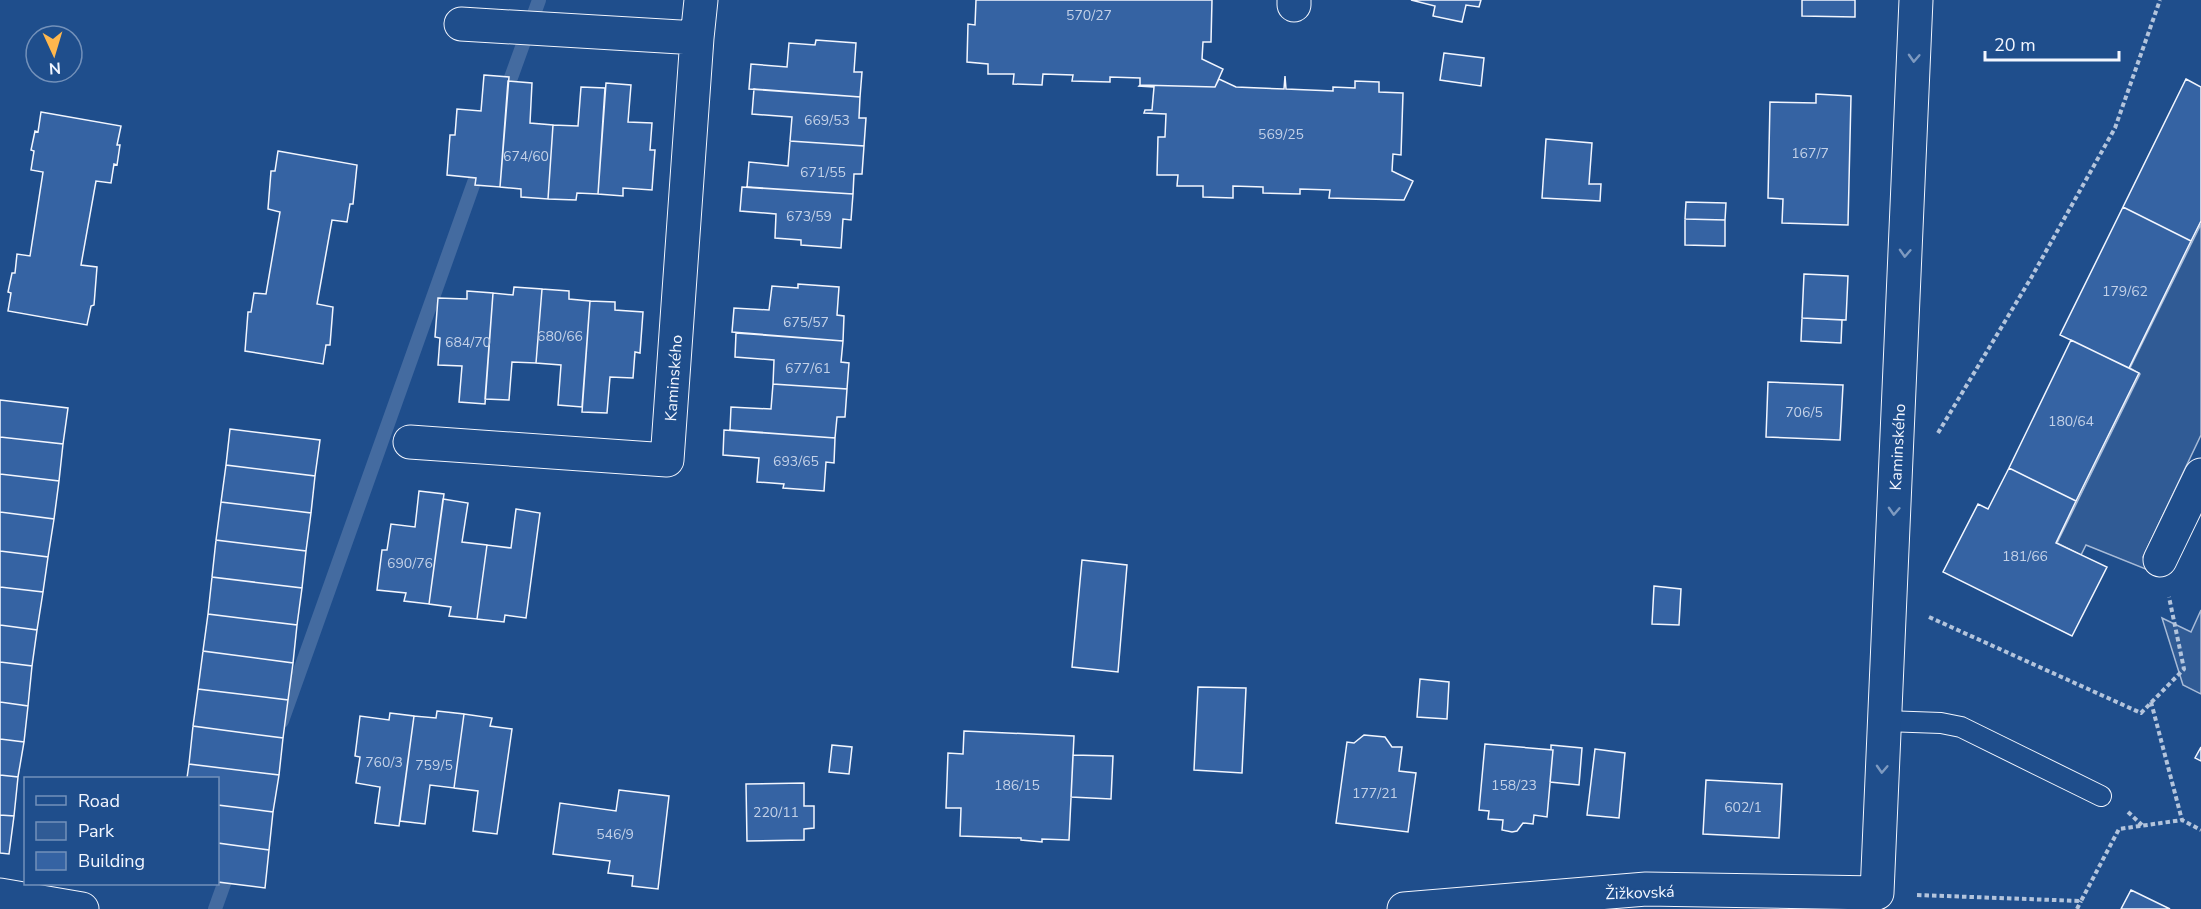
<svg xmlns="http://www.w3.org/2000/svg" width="2201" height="909" viewBox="0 0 2201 909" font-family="'Nunito Sans',sans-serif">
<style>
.green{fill:#305b95;stroke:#a8bbd7;stroke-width:1.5}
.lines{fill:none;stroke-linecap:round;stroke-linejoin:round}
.stream{stroke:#446ba0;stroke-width:14}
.building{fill:#3563a3;stroke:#f2f6ff;stroke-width:1.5}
.service-casing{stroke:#f2f6ff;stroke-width:22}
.minor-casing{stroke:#f2f6ff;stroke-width:35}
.path{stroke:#b3c4dc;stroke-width:4;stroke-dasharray:4.5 3;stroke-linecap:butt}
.service{stroke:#1f4e8c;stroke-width:20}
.minor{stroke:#1f4e8c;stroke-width:33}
.oneway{stroke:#7e9ac0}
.labels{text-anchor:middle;stroke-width:4.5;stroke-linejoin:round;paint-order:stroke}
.number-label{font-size:14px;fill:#c3d1e8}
.street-label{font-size:16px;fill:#f2f6ff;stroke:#1f4e8c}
</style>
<rect width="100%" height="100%" fill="#1f4e8c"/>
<path class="green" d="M 2201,224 L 2201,435 L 2143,557 L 2148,570 L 2086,545 L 2081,555 L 2057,543 L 2140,374 L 2130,368 Z
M 2201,610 L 2201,694 L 2183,685 L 2162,618 L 2191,632 Z"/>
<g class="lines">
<path class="stream" d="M 504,97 L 539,0
M 282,721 L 482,160
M 215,909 L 230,867"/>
</g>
<path class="building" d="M 976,0 L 1212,0 L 1211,42 L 1203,42 L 1202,59 L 1223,69 L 1215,87 L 1140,85 L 1140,78 L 1110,77 L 1110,82 L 1072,81 L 1073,75 L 1043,74 L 1042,85 L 1013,84 L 1014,74 L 988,74 L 988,64 L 967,62 L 968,24 L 975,25 Z
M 1411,0 L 1481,0 L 1479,7 L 1466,5 L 1462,22 L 1433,16 L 1435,6 Z
M 1802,0 L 1855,0 L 1855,17 L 1802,16 Z
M 816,40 L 856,43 L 854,72 L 862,72 L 860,97 L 749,89 L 751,64 L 787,67 L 789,43 L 815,45 Z
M 1444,53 L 1484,58 L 1481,86 L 1440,80 Z
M 484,75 L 509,77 L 500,187 L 475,185 L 476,178 L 447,175 L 450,135 L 455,135 L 457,109 L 481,111 Z
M 1285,76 L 1286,89 L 1333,91 L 1333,87 L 1355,88 L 1355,81 L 1379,82 L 1379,92 L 1403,93 L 1401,155 L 1393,154 L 1392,171 L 1413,181 L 1404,200 L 1329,198 L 1330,190 L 1300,189 L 1300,194 L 1263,193 L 1263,187 L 1233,186 L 1233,198 L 1203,197 L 1203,186 L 1177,186 L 1178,175 L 1157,175 L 1158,137 L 1165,137 L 1166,114 L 1144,113 L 1145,110 L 1152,110 L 1154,87 L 1139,86 L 1140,85 L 1215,87 L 1219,79 L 1236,87 L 1284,89 Z
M 2186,79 L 2201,87 L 2201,221 L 2191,241 L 2123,207 Z
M 508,81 L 532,83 L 530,123 L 553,125 L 548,199 L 521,197 L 521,189 L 500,187 Z
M 606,83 L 631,85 L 628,122 L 652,123 L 650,150 L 655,150 L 652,190 L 623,188 L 623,196 L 598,194 Z
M 581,87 L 605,88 L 598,194 L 577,193 L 576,200 L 548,199 L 553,125 L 578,126 Z
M 754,89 L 860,97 L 859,118 L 866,118 L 864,146 L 790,141 L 792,117 L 752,114 Z
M 1816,94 L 1851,96 L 1848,225 L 1782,223 L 1783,199 L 1768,198 L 1770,102 L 1816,103 Z
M 41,112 L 121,126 L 117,145 L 120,145 L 117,165 L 114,164 L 111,183 L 96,181 L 81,265 L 97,267 L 94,305 L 91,306 L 87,325 L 8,311 L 11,293 L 8,292 L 12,273 L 15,273 L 17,254 L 30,256 L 43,172 L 31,170 L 34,151 L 31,150 L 35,131 L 38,132 Z
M 1546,139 L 1592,143 L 1589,184 L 1601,184 L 1600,201 L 1542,198 Z
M 790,141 L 864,146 L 862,174 L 854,174 L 853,194 L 747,187 L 749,162 L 788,166 Z
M 278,151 L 357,165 L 353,204 L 350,204 L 347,222 L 332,220 L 317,304 L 333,307 L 330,345 L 326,345 L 323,364 L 245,351 L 248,312 L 251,312 L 254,293 L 266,294 L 280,212 L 268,209 L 271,171 L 275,171 Z
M 742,187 L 853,194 L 851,220 L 843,219 L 841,248 L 801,245 L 801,240 L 775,238 L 776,214 L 740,211 Z
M 1686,202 L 1726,203 L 1725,220 L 1685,219 Z
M 2123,207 L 2191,241 L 2129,368 L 2060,335 Z
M 1685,219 L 1725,220 L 1725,246 L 1685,245 Z
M 1804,274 L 1848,276 L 1846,320 L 1802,318 Z
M 798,284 L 839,287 L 837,315 L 844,316 L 843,341 L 732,332 L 734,308 L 769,310 L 772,286 L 798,288 Z
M 514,287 L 542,289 L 536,363 L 512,362 L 509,400 L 485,399 L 493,293 L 513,295 Z
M 542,289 L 569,291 L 569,299 L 590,301 L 582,407 L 558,405 L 561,365 L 536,363 Z
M 467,291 L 493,293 L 485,404 L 459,402 L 462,366 L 438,365 L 440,338 L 435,337 L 438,298 L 467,299 Z
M 590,301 L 615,302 L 615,310 L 643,312 L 640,353 L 635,352 L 633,378 L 610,377 L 607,413 L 582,412 Z
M 1802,318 L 1842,320 L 1841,343 L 1801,341 Z
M 736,333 L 843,341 L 841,362 L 849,363 L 847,389 L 773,384 L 774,360 L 735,357 Z
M 2071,340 L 2139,373 L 2076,501 L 2009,468 Z
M 1768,382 L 1843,385 L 1840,440 L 1766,437 Z
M 773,384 L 847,389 L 845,417 L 837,417 L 835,438 L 730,430 L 731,407 L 771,409 Z
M 0,400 L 68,408 L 63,444 L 0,437 Z
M 230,429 L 320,440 L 315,476 L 226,465 Z
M 724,430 L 835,438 L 834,463 L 826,462 L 824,491 L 783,488 L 784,484 L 757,482 L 759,458 L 723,455 Z
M 0,437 L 63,444 L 59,481 L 0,474 Z
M 226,465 L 315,476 L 311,513 L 221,502 Z
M 2009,468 L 2076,501 L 2056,543 L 2107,567 L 2072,636 L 1943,572 L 1978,504 L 1988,509 Z
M 0,474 L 59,481 L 54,519 L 0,512 Z
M 419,491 L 444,494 L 429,604 L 404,601 L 406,593 L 377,590 L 382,550 L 387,550 L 391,524 L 415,527 Z
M 443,499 L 468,503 L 462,542 L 487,545 L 477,619 L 449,616 L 451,607 L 429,604 Z
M 221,502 L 311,513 L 306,551 L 216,540 Z
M 516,509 L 540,513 L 526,618 L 505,615 L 504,622 L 477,619 L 487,545 L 511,548 Z
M 0,512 L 54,519 L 48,557 L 0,551 Z
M 216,540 L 306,551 L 302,588 L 212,577 Z
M 0,551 L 48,557 L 43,592 L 0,587 Z
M 1082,560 L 1127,565 L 1118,672 L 1072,667 Z
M 212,577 L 302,588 L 297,625 L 208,614 Z
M 1654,586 L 1681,589 L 1679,625 L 1652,624 Z
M 0,587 L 43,592 L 37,630 L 0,625 Z
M 208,614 L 297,625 L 293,663 L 203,651 Z
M 0,625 L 37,630 L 32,666 L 0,662 Z
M 203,651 L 293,663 L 288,700 L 198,689 Z
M 0,662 L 32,666 L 28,706 L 0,702 Z
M 1420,679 L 1449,682 L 1447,719 L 1417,717 Z
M 1198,687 L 1246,688 L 1242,773 L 1194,770 Z
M 198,689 L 288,700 L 283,738 L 193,726 Z
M 0,702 L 28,706 L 24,742 L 0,739 Z
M 437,711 L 464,714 L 454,788 L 430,785 L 425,824 L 400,821 L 414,716 L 436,718 Z
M 390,713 L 414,716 L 399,826 L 375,823 L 380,787 L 356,783 L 360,757 L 355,756 L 360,716 L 389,720 Z
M 464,714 L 492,718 L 490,726 L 512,729 L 497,834 L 473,831 L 478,791 L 454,788 Z
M 193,726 L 283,738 L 279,775 L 189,764 Z
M 964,731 L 1074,736 L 1069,840 L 1042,839 L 1042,842 L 1021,840 L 1021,838 L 960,836 L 961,808 L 946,808 L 948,753 L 963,754 Z
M 1364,735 L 1385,737 L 1392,747 L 1402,747 L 1399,771 L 1416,773 L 1408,832 L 1336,823 L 1347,742 L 1354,743 Z
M 0,739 L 24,742 L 18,777 L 0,775 Z
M 1485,744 L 1553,750 L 1547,817 L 1534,815 L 1533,824 L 1523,823 L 1517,831 L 1512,832 L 1502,830 L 1503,820 L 1488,819 L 1489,811 L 1479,810 Z
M 832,745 L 852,747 L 849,774 L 829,772 Z
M 1551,745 L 1582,748 L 1579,785 L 1550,782 L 1553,750 L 1551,750 Z
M 2201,747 L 2201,761 L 2195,758 Z
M 1595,749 L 1625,753 L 1619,818 L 1587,815 Z
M 1073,755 L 1113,756 L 1111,799 L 1071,797 Z
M 189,764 L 279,775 L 273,812 L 218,805 L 218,778 L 187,778 Z
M 0,775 L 18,777 L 14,816 L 0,815 Z
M 1706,780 L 1782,784 L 1779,838 L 1703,834 Z
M 804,783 L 804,806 L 814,806 L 814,828 L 804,829 L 804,840 L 747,841 L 746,784 Z
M 619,790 L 669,796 L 658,889 L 632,886 L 633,876 L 608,873 L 610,861 L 553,854 L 560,803 L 616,811 Z
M 218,805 L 273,812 L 269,850 L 218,843 Z
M 0,815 L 14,816 L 9,854 L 0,853 Z
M 218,843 L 269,850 L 265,888 L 218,882 Z
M 2131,890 L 2170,909 L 2121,909 Z"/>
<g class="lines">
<g class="service-casing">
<path id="service" d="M 1885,721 L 1941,723 L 1961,727 L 2101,796"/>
</g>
<g class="minor-casing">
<path id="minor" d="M 1294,5 L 1294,0
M 461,24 L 697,38 L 701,0
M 410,442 L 667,460 L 697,38
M 2160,560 L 2201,475
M 0,895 L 82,909
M 1404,909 L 1646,889 L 1877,893 L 1916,0"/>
</g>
<path class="path" d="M 1938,433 L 2031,278 L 2115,128 L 2160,0
M 1929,617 L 2141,713 L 2184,669 L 2169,597
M 2151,702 L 2182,820 L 2201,830
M 2128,812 L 2142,825
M 1917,895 L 2081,901 L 2119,829 L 2182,820
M 2077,909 L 2081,901"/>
<use href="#service" class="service"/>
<use href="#minor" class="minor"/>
</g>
<defs><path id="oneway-chevron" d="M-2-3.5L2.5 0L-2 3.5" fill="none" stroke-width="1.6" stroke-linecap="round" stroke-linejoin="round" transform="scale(1.5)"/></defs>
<g class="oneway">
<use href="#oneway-chevron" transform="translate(1914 58) rotate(93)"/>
<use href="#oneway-chevron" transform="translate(1905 253) rotate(93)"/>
<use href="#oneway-chevron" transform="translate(1894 511) rotate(93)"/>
<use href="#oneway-chevron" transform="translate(1882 769) rotate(93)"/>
</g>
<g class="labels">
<g class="number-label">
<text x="1089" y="20">570/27</text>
<text x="827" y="125">669/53</text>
<text x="1281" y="139">569/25</text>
<text x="1810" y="158">167/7</text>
<text x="526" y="161">674/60</text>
<text x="823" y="177">671/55</text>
<text x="809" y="221">673/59</text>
<text x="2125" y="296">179/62</text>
<text x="806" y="327">675/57</text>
<text x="560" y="341">680/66</text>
<text x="468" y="347">684/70</text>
<text x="808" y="373">677/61</text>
<text x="1804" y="417">706/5</text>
<text x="2071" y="426">180/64</text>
<text x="796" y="466">693/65</text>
<text x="2025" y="561">181/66</text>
<text x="410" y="568">690/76</text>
<text x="384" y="767">760/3</text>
<text x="434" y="770">759/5</text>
<text x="1017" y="790">186/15</text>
<text x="1514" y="790">158/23</text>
<text x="1375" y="798">177/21</text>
<text x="1743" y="812">602/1</text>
<text x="776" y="817">220/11</text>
<text x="615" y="839">546/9</text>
</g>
<g class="street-label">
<text transform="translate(673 378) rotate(-86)" y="6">Kaminského</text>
<text transform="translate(1897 447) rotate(-87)" y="6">Kaminského</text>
<text transform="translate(1640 892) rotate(-2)" y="6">Žižkovská</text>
</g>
</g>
<rect x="24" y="777" width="195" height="108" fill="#1f4e8c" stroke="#7391ba" stroke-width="1.5"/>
<rect x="36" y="796" width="30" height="9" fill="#1f4e8c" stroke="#7391ba" stroke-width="1.5"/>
<text x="78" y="807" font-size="18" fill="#f2f6ff">Road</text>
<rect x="36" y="822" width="30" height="18" fill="#305b95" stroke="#7391ba" stroke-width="1.5"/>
<text x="78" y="837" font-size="18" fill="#f2f6ff">Park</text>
<rect x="36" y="852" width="30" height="18" fill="#3563a3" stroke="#7391ba" stroke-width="1.5"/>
<text x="78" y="867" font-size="18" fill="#f2f6ff">Building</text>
<g transform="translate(54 54) rotate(176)"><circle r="28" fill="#1f4e8c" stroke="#7391ba" stroke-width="1.5"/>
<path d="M0-4.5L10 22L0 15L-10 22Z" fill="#ffb74d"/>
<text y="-9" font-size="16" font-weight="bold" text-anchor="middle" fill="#f2f6ff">N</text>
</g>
<path d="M1985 51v9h134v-9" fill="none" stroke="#f2f6ff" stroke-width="3"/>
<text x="1994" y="51" font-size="18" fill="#f2f6ff" stroke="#1f4e8c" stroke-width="4.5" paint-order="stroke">20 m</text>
</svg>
